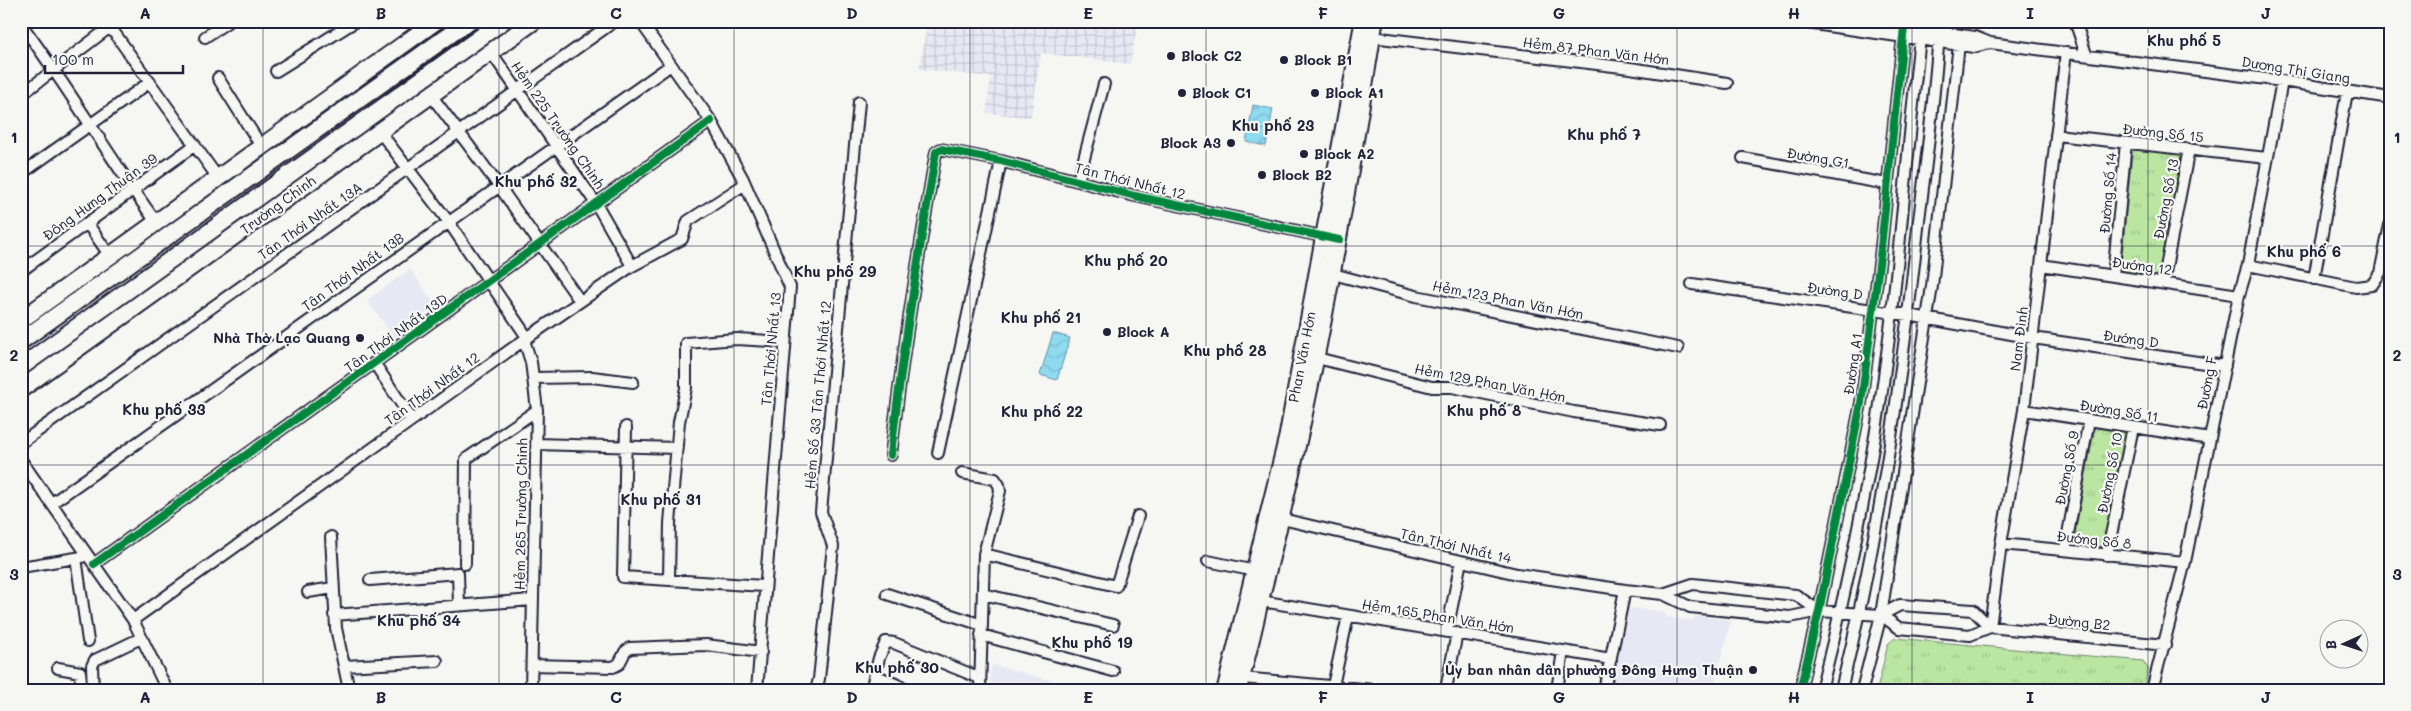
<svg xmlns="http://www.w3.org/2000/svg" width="2411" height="711" viewBox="0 0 2411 711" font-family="Mali,sans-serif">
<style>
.built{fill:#e8e8f4}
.industrial{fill:url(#industrial-grid)}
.park{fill:url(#park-tufts);stroke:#6e846e}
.water{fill:url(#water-waves);stroke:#6390a7}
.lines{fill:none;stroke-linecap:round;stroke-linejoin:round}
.street-casing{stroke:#22223b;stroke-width:14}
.secondary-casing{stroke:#22223b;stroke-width:19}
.primary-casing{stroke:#22223b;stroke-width:20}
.street{stroke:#f6f6f2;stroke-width:10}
.secondary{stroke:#f6f6f2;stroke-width:15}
.primary{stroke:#f6f6f2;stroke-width:16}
.cycleway-casing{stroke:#f6f6f2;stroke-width:11}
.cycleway{stroke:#00873e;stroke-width:8}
.grid{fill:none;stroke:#22223b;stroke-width:1;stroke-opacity:0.55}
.poi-dot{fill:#22223b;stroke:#f6f6f2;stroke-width:2}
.labels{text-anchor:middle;stroke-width:4.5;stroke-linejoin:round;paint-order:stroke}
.street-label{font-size:14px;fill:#22223b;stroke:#f6f6f2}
.poi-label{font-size:14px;font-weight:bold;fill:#22223b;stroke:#f6f6f2;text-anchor:start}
.neighbourhood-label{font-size:15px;font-weight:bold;fill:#22223b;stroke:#f6f6f2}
.neatline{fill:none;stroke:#22223b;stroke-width:2}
.grid-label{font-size:16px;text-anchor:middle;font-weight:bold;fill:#22223b}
</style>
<defs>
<pattern id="industrial-grid" width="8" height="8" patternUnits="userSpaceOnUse" patternTransform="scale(1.25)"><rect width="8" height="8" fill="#e8e8f4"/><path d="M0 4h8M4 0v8" fill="none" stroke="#c7c7d2"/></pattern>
<pattern id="park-tufts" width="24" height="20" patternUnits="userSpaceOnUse" patternTransform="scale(1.25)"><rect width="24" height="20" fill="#bbe6a2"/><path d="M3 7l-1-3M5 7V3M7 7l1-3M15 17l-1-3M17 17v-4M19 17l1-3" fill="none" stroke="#a0c58c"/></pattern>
<pattern id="water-waves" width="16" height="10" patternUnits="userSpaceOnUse" patternTransform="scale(1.25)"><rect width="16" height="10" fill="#8edaef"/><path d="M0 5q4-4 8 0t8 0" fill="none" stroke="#7abbce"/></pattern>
</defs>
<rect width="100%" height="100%" fill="#f6f6f2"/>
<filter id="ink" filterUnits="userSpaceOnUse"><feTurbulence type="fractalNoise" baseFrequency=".02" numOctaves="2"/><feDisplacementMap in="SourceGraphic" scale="10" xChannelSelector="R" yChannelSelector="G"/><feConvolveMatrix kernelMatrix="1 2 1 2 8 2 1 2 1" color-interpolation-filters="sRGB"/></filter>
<g filter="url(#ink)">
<path class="built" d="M 410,269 L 436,306 L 394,337 L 367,300 Z
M 1631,608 L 1662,611 L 1667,617 L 1691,621 L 1698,616 L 1731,620 L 1713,690 L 1610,690 L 1624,614 Z
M 991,664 L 1087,690 L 990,690 Z"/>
<path class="industrial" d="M 928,21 L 1138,21 L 1130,64 L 1041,53 L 1031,117 L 986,113 L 991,77 L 919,69 Z"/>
<path class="park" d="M 2139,148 L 2180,152 L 2183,156 L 2161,273 L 2155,278 L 2125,272 L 2121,265 L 2132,153 Z
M 2102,426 L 2125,430 L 2127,432 L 2105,542 L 2100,547 L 2079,544 L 2075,534 L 2094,432 Z
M 1895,638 L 2143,661 L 2148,669 L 2143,690 L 1877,690 L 1888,644 Z"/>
<path class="water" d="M 1253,105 L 1273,109 L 1266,146 L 1246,142 Z
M 1053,333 L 1070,338 L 1057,380 L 1040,375 Z"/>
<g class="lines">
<g class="street-casing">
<path id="street" d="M 106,21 L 218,178
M 640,21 L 711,121 L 743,179 L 790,287 L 757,690
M 1793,21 L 1974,47 L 1990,43
M 1865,21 L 1975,37 L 1990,43 L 2282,81 L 2390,98
M 2075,21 L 2086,54
M 21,24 C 69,88 109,157 156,222
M 205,37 L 229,21
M 1372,37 L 1630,68 L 1727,83
M 491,52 L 597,205 L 632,266
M 276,71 L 356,21
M 218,78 L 261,146
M 21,95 L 110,27
M 431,95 L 499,186 L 580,301
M 380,132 L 448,221 L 527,337
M 2056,135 L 2267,158
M 1743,158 L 1887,184
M 21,174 L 150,82
M 1078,181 L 1104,84
M 87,223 L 110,256
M 2041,265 L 2239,295
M 2248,265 L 2356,287 L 2372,285 L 2380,273 L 2390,225
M 21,271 L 195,145
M 1333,274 L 1416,296 L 1678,348
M 2113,276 L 2126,143
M 2314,279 L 2347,92
M 2163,283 L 2189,149
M 1692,284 L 1908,315 L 2033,338 L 2225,366
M 524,340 L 531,362 L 537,410 L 531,690
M 1317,358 L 1432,387 L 1452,387 L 1574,412 L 1660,425
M 375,364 L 412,420
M 533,378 L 592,377 L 633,382
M 2024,410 L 2210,439
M 626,427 L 623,577 L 764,586
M 21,443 L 615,21
M 536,444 L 677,448
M 938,453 L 1001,161
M 891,455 C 902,354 919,253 936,152 L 941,149 L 1001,161 L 1135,196 L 1330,238
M 21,460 L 133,620 L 167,690
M 962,473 L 995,479 L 999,485 L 1000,491 L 984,554 L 980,690
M 52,503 L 671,65
M 1282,519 L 1517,574 L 1625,590 L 1663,594 L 1693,584 L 1796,595 L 1819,611
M 331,537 L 336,628 L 349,690
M 2001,544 L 2185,562
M 2065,550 L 2089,420
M 984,554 L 1116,586 L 1138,516
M 2107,555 L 2133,427
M 76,558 L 88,641
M 1208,561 L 1255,571
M 94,564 L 711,121
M 465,564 L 466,459 L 537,410
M 21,567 L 82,557
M 669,578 L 670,523 L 679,422 L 686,388 L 686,343 L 737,339 L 785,342
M 370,580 L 458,573 L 459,605
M 308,592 L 333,588
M 887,594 L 982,625
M 983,594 L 1113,625
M 1663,594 L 1690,607 L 1790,617 L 1819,611 L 1881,615 L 1899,628 L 1970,635 L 1990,627 L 2165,645
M 1261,601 L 1611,659
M 334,615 L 533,600
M 1881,615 L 1900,605 L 1973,610 L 1990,627
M 133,620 L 524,340 L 632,266 L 682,239 L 688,221 L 745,184
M 1990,627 L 2001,544 L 2024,410 L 2066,52
M 1447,631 L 1461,561
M 981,635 L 1113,671
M 532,665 L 613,667 L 619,664 L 625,652 L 630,648 L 706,645 L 761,652
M 344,666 L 437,661
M 58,668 L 80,672 L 82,690
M 875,675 L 909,690
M 1242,678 L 1374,690
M 1333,686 L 1348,616
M 1446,689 L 1457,633
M 93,690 L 92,666 L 95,660 L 141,638
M 816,690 L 819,679 L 833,546 L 821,512 L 859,102
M 871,690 L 879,658 L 886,642 L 894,643 L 980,678
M 1557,690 L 1563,651
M 1604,690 L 1625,590
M 1800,690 L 1819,611 L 1861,403 L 1880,257 L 1904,27
M 1821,690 C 1842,608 1860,525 1874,442 C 1897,306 1905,167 1921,29
M 1841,690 C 1879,538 1901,383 1918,228 C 1926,163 1935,97 1939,32
M 1862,690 L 1881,615 L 1932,286 L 1960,35
M 2152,690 L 2185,562 L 2239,295 L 2248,265 L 2282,81"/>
</g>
<g class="secondary-casing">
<path id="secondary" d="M 1225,690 L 1287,437 L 1363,21
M 1238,690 C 1247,660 1254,629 1261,598 C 1311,408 1344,215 1375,21"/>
</g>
<g class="primary-casing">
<path id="primary" d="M 21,320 L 436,21
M 21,341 L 469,21
M 21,367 L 503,21
M 21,389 L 534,21"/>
</g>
<use href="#street" class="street"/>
<use href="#secondary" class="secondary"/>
<use href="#primary" class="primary"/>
<g class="cycleway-casing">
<path id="cycleway" d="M 891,455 C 902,354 919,253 936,152 L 941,149 L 1001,161 L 1135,196 L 1339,240
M 94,564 L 711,121
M 1800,690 L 1819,611 L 1861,403 L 1880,257 L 1904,27"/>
</g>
<use href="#cycleway" class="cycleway"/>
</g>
</g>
<path class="grid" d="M 263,21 L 263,690M 499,21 L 499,690M 734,21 L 734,690M 970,21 L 970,690M 1206,21 L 1206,690M 1441,21 L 1441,690M 1677,21 L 1677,690M 1912,21 L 1912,690M 2148,21 L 2148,690M 21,246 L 2390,246M 21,465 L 2390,465"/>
<g class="poi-dot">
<circle cx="1171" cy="56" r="5"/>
<circle cx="1284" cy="60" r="5"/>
<circle cx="1182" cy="93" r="5"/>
<circle cx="1315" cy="93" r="5"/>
<circle cx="1231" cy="143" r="5"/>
<circle cx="1304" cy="154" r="5"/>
<circle cx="1262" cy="175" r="5"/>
<circle cx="1107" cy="332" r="5"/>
<circle cx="360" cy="338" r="5"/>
<circle cx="1753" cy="670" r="5"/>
</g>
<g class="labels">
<g class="street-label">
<text transform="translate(1596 51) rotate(7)" y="5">Hẻm 87 Phan Văn Hớn</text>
<text transform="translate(2296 70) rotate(9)" y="5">Dương Thị Giang</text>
<text transform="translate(558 125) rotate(55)" y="5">Hẻm 225 Trường Chinh</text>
<text transform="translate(2163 133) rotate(6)" y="5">Đường Số 15</text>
<text transform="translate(1818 158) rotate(10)" y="5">Đường G1</text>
<text transform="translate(1130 181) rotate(14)" y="5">Tân Thới Nhất 12</text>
<text transform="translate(2108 193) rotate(-85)" y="5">Đường Số 14</text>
<text transform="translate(100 197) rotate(-36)" y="5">Đông Hưng Thuận 39</text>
<text transform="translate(2166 199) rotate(-79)" y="5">Đường Số 13</text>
<text transform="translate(278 205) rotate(-36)" y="5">Trường Chinh</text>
<text transform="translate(310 221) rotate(-35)" y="5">Tân Thới Nhất 13A</text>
<text transform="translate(2142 266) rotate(8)" y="5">Đướng 12</text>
<text transform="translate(353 272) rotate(-36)" y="5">Tân Thới Nhất 13B</text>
<text transform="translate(1835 291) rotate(8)" y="5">Đường D</text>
<text transform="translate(1508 300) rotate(11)" y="5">Hẻm 123 Phan Văn Hớn</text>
<text transform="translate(396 333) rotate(-36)" y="5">Tân Thới Nhất 13D</text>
<text transform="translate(2019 339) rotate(-83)" y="5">Nam Đình</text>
<text transform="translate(2131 339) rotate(8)" y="5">Đướng D</text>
<text transform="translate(771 349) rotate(-85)" y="5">Tân Thới Nhất 13</text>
<text transform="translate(1302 357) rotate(-79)" y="5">Phan Văn Hớn</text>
<text transform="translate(1853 364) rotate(-82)" y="5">Đường A1</text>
<text transform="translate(1490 383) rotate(11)" y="5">Hẻm 129 Phan Văn Hớn</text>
<text transform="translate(2207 383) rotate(-79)" y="5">Đường F</text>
<text transform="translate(432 389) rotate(-36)" y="5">Tân Thới Nhất 12</text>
<text transform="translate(818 395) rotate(-85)" y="5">Hẻm Số 33 Tân Thới Nhất 12</text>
<text transform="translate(2119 411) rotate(9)" y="5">Đường Số 11</text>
<text transform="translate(2067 468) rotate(-79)" y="5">Đường Số 9</text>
<text transform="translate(2110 473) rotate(-79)" y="5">Đường Số 10</text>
<text transform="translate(521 514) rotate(-89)" y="5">Hẻm 265 Trường Chinh</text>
<text transform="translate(2094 540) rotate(6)" y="5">Đướng Số 8</text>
<text transform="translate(1456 546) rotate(13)" y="5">Tân Thới Nhất 14</text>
<text transform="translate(1438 616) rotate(9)" y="5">Hẻm 165 Phan Văn Hớn</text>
<text transform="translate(2079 622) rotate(6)" y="5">Đường B2</text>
</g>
<g class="poi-label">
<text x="1181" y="61">Block C2</text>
<text x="1294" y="65">Block B1</text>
<text x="1192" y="98">Block C1</text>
<text x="1325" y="98">Block A1</text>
<text x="1221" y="148" text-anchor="end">Block A3</text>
<text x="1314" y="159">Block A2</text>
<text x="1272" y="180">Block B2</text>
<text x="1117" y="337">Block A</text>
<text x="350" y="343" text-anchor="end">Nhà Thờ Lạc Quang</text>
<text x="1743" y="675" text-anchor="end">Ủy ban nhân dân phường Đông Hưng Thuận</text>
</g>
<g class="neighbourhood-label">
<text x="2184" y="46">Khu phố 5</text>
<text x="1273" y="131">Khu phố 23</text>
<text x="1604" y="140">Khu phố 7</text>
<text x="536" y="187">Khu phố 32</text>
<text x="2304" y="257">Khu phố 6</text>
<text x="1126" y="266">Khu phố 20</text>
<text x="835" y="277">Khu phố 29</text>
<text x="1041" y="323">Khu phố 21</text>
<text x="1225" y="356">Khu phố 28</text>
<text x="164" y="415">Khu phố 33</text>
<text x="1484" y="416">Khu phố 8</text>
<text x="1042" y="417">Khu phố 22</text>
<text x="661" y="505">Khu phố 31</text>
<text x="419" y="626">Khu phố 34</text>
<text x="1092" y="648">Khu phố 19</text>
<text x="897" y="673">Khu phố 30</text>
</g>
</g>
<rect width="2411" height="711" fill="none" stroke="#f6f6f2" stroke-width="55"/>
<g transform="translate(2344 644) rotate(267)"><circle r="24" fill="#f6f6f2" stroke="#a1a1a9"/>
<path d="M0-4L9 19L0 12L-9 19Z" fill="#22223b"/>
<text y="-8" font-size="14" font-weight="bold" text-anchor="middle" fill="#22223b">B</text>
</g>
<path d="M45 65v8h138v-8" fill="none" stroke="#22223b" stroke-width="2.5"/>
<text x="52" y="65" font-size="15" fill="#22223b" stroke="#f6f6f2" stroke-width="4" paint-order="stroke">100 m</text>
<rect x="28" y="28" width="2356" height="656" class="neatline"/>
<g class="grid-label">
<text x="145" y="19">A</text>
<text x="381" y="19">B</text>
<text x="616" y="19">C</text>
<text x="852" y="19">D</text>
<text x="1088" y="19">E</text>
<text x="1323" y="19">F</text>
<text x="1559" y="19">G</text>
<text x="1794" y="19">H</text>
<text x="2030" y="19">I</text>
<text x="2266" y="19">J</text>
<text x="14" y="143">1</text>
<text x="2397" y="143">1</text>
<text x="14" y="361">2</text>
<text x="2397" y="361">2</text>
<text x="14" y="580">3</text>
<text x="2397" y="580">3</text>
<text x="145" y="703">A</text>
<text x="381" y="703">B</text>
<text x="616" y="703">C</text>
<text x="852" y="703">D</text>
<text x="1088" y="703">E</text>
<text x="1323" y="703">F</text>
<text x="1559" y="703">G</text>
<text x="1794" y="703">H</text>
<text x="2030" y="703">I</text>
<text x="2266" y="703">J</text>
</g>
</svg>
